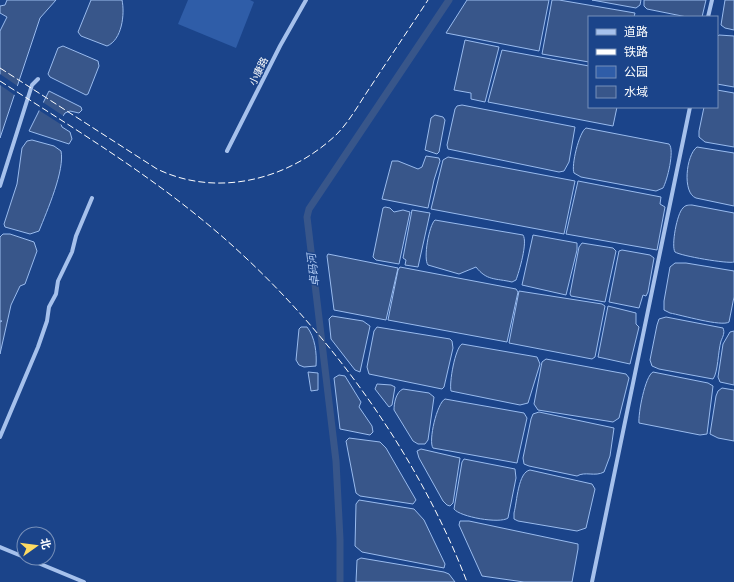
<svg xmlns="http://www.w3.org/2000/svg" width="734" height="582" viewBox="0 0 734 582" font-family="'PT Sans','Noto Sans SC',sans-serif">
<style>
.green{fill:#2f5da8}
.water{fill:#38568a;stroke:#9be}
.pier{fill:#1b448a}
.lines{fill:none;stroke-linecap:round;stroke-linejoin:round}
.river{stroke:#38568a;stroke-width:7}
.minor{stroke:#a6c1ec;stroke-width:4}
.rail{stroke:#fff;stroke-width:1;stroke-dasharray:7 3;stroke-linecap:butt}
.labels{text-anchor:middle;stroke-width:3;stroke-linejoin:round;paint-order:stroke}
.street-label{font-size:10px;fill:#fff;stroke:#1b448a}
.water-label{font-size:11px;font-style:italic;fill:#b1cbf4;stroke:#1b448a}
</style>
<rect width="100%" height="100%" fill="#1b448a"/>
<path class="green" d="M 188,0 L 250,0 L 254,2 L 236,48 L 178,24 Z"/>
<path class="water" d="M 7,0 L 56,0 L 40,18 L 0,138 L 0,31 L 7,17 L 0,13 L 0,6 L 5,5 Z
M 91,0 L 122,0 C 125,14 122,40 107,46 L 81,36 L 78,32 Z
M 467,0 L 549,0 L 539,51 L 446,33 Z
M 552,0 L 559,0 L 635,13 L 634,17 L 589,17 L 589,62 L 542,54 Z
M 592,0 L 641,0 L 640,5 L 636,8 Z
M 644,0 L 706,0 L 702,17 L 687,17 L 647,9 L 644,6 Z
M 725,0 L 734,0 L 734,30 L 725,28 L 721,25 Z
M 719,35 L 734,36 L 734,87 L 717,84 L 717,37 Z
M 465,40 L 499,47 L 485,102 L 471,99 L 471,93 L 454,90 Z
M 63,46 L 98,61 L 99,66 L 88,94 L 86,95 L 50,77 L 48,74 L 58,48 Z
M 502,50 L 589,66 L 589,107 L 617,107 L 613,126 L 488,102 Z
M 717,90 L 734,93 L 734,147 L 705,142 L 699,137 L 699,131 L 704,107 L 717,107 Z
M 49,91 L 81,107 L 82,110 L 79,113 L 70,111 L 65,113 L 60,121 L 62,127 L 70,132 L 72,139 L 69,144 L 29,131 Z
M 462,105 L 575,127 L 569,162 L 564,171 L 559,172 L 448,149 L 447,145 L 455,109 L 457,106 Z
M 435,115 L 443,117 L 445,120 L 439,152 L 437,154 L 425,150 L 431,118 Z
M 586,128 L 669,144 C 675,150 667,181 663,188 L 656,191 L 581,177 L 574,173 C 571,166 579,132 586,128 Z
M 32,140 L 54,146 L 61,151 C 65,170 47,211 39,231 L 30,234 L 5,227 L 4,224 L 17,184 L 22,148 L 27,141 Z
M 697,147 L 734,153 L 734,206 L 696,198 C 682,193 686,155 697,147 Z
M 426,156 L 439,158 L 440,161 L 434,180 L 428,208 L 382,199 L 392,161 L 398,161 L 418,169 L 422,167 Z
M 448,157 L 575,181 L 564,234 L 431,209 L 443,160 Z
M 578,181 L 661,197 L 660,204 L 665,207 L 657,250 L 566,234 Z
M 692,205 L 734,213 L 734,262 C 728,264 681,256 675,252 C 671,246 677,213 683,208 C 685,205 689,205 692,205 Z
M 385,207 L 390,208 L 394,212 L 403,210 L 410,212 L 399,264 L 376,260 L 373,257 L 383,208 Z
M 412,210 L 430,213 L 418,267 L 405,265 L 406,260 L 403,258 Z
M 435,220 L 523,235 C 528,242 519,272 516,280 L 512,282 C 495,278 487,281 476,267 L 459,274 L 428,265 C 423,259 429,225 435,220 Z
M 3,234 L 10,234 L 34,242 L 37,251 L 25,284 L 20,286 L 11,305 L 0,354 L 0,322 L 2,321 L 0,321 L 0,237 Z
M 533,235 L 577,243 L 577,250 L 566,295 L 522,285 Z
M 582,243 L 613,248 L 616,251 L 605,302 L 571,296 L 570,294 L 579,247 Z
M 622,250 L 650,255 L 654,258 L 648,292 L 646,296 L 643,295 L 639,308 L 609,302 L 619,251 Z
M 328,254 L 398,268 L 386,320 L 334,310 L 327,256 Z
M 675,263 L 686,263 L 734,271 L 734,297 L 729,322 C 722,327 681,315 670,313 L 664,310 L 664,301 L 670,267 Z
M 400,267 L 516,289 L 518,292 L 507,342 L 388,320 L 398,270 Z
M 519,291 L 602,304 L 605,306 L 595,357 L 592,359 L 509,343 Z
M 608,306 L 636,313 L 636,324 L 639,327 L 630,364 L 598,357 Z
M 332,316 L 363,321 L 370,326 L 360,372 L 355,370 L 331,339 L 329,319 Z
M 666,317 L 723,328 C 725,333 723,336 721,341 C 718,351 718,373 713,379 L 659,369 L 652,366 L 650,360 L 657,325 L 659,319 Z
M 301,327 L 307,327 C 315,337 317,353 316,366 L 304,367 L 299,365 L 296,360 L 299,329 Z
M 377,327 L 450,339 L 452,341 L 453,348 L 444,387 L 442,389 L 369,374 L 367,367 L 374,331 Z
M 734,331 L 734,385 L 720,382 L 718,377 L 723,344 L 730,332 Z
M 462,344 L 537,357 L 540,364 L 528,403 L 520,405 L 451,391 C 449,383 455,348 462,344 Z
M 546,359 L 626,374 L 629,378 L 619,418 L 613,422 L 607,421 L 538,410 L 534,404 L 542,362 Z
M 308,372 L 318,373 L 318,390 L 311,391 Z
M 653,372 L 708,383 L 713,386 L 707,434 L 700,435 L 639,423 C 638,414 645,376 653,372 Z
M 339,375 L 345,376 L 361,402 L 359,407 L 372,426 L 373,432 L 370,435 L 340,429 L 334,378 Z
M 377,384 L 391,385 L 395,387 L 392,405 L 389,407 L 375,389 Z
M 722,388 L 734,390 L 734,441 L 718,438 L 710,434 L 716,396 L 718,391 Z
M 403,389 L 429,393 L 434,397 L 428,440 L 425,444 L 418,444 L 413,441 L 394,410 C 394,403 396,392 403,389 Z
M 445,399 L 524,413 L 527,418 L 517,463 L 433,448 C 428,441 437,403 445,399 Z
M 539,412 L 614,428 L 610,456 L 604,472 C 595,477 585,471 577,476 L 529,466 L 524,464 L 523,458 L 531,419 L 533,414 Z
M 349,438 L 380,442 L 386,448 L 416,500 L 413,504 L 360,496 L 356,493 L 346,441 Z
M 421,449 L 460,458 L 453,503 L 450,506 L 447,505 L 443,501 L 419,458 L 417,451 Z
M 464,459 L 515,469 L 516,478 L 508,518 C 500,524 460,517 454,509 L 462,462 Z
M 530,470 L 592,484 L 595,489 L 586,528 L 577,531 L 518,521 L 514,519 L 514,513 C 517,502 518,472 530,470 Z
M 359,500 L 414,509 L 424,520 L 445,564 L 444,568 L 362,552 L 355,546 L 356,504 Z
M 460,521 L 469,521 L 578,544 L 578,549 L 572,582 L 524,582 L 482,576 L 459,525 Z
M 361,558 L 444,572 L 449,574 L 455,582 L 356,582 L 357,560 Z"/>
<path class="pier" d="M 0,74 L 19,87 L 16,96 L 0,85 Z
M 41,101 L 65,117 L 62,122 L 65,127 L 37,109 Z"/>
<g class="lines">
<path class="river" d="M 340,582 L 340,539 L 336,461 L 307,217 L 309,209 L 449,0"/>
<path class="minor" d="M 708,17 L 712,0
M 227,151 L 280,46 L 306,0
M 0,186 L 32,85 L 38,79
M 0,437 L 38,347 L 47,321 L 49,307 L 56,294 L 58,281 L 72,252 L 76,236 L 92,198
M 0,547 L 24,557
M 26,558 L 84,582
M 592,582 L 690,107"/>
<path class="rail" d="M 0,68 L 157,169 C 217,198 288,180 336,135 C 350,121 360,102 371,86 C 390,57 409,29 428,0
M 0,81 C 70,126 141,169 205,222 C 317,314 415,446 467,582"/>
</g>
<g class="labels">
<g class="street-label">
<text transform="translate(258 71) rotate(-64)" y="4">小康路</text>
</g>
<g class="water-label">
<text transform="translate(313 270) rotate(-97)" y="4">卓码河</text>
</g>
</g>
<rect x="588" y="16" width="130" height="92" fill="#1b448a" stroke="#768fb9"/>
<rect x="596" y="29" width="20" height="6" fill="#a6c1ec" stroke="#768fb9"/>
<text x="624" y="36" font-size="12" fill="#ffffff">道路</text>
<rect x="596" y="49" width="20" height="6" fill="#ffffff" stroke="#768fb9"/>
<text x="624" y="56" font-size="12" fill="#ffffff">铁路</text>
<rect x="596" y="66" width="20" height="12" fill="#2f5da8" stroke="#768fb9"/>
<text x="624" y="76" font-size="12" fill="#ffffff">公园</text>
<rect x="596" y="86" width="20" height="12" fill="#38568a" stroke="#768fb9"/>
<text x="624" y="96" font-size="12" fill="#ffffff">水域</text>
<g transform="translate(36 546) rotate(76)"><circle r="19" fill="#1b448a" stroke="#768fb9"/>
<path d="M0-3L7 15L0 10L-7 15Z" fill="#fddb63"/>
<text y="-6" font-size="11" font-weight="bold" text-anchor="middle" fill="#ffffff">北</text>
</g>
</svg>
